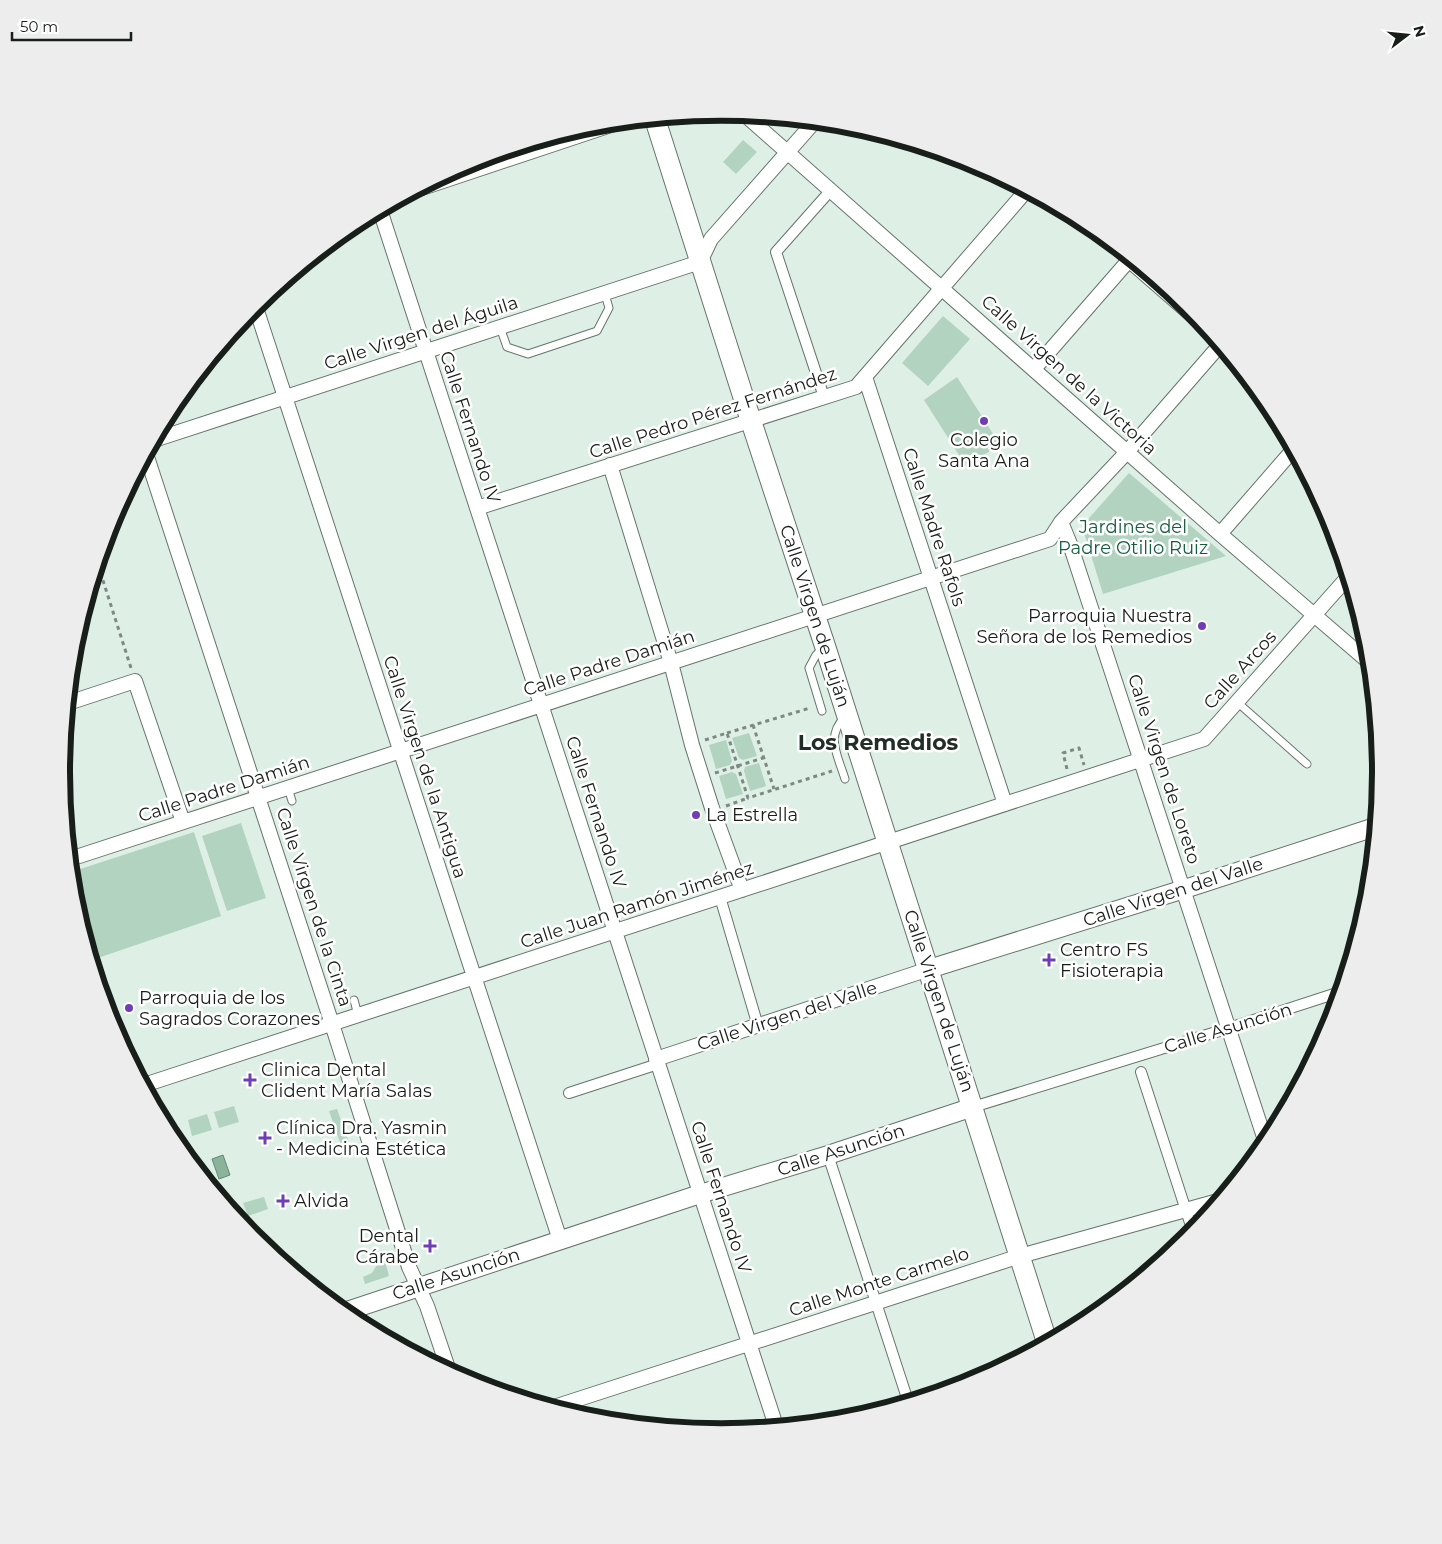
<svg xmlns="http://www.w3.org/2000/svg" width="1442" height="1544" viewBox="0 0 1442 1544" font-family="Montserrat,sans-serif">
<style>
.green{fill:#b1d3bf}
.water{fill:#89b49b;stroke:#678774}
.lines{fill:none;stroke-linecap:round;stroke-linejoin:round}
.service-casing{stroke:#65746b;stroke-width:9}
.pedestrian-casing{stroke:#65746b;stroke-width:12}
.minor-casing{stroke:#65746b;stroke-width:16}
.tertiary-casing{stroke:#65746b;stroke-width:20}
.secondary-casing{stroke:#65746b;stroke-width:22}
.path{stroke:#7d8982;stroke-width:3;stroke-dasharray:4 4;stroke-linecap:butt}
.service{stroke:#fff;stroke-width:7}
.pedestrian{stroke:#fff;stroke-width:10}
.minor{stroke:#fff;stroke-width:14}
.tertiary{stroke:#fff;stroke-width:18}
.secondary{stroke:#fff;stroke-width:20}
.poi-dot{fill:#6f3eb5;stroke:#fff;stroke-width:2}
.labels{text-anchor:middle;stroke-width:5;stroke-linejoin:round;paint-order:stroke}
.street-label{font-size:18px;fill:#181e1a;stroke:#fff}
.poi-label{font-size:18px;fill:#181e1a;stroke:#fff;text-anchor:start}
.park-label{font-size:18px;fill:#155e3e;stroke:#fff}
.district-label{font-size:22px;font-weight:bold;fill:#212e27;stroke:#fff}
.rim{fill:none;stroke:#181e1a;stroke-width:6}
</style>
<rect width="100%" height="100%" fill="#deefe5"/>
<path class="green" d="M 743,140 L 757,152 L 736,174 L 723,162 Z
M 943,316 L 970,339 L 928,386 L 902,363 Z
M 957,377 L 1000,445 L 966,466 L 924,400 Z
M 1129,473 L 1226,556 L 1103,594 L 1082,526 Z
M 749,733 L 757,756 L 743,760 L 739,758 L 732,738 Z
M 726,740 L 732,761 L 730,765 L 716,769 L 709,745 Z
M 759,763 L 766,786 L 750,791 L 744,771 L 745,767 Z
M 732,772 L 736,774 L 743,794 L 726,799 L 719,776 Z
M 241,823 L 266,898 L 227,911 L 202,836 Z
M 194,832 L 221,916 L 92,960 L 74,900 L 71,872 Z
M 234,1106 L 239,1122 L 219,1128 L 214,1112 Z
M 337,1109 L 350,1145 L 342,1148 L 329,1111 Z
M 207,1114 L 212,1130 L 192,1136 L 188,1120 Z
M 264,1197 L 268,1209 L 248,1216 L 243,1203 Z
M 382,1250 L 389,1276 L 365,1284 L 363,1277 L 372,1273 L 378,1263 L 375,1252 Z"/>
<path class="water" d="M 223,1155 L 230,1175 L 219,1179 L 212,1159 Z"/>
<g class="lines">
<g class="service-casing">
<path id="service" d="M 500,327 L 507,347 L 528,354 L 597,331 L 609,308 L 605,294
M 1237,702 L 1307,764
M 822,711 L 809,668 L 816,655 L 823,648
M 845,717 C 825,736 838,756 845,779
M 288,788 L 292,801
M 354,1000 L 358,1015"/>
</g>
<g class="pedestrian-casing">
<path id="pedestrian" d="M 1128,262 L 1214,337
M 824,397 L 776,252 L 831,190
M 720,897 L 758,1026
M 1141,1072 L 1193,1232
M 569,1093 L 658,1064
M 973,1107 L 1229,1028 L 1340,992
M 828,1155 L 908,1401"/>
</g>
<g class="minor-casing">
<path id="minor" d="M 744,114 L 1220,534 L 1370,663
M 419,189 L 620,122
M 380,210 L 776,1426
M 255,305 L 560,1240
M 1034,369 L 1130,259
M 865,377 L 1005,804
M 154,440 L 700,262 L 711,239 L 815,121
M 146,454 L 332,1024 L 409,1267 L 427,1306 L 449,1371
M 610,465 L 671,663 L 692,745 L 712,808 L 742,890
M 477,508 L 856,387 L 1026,191
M 1061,522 L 1070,544 L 1266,1143
M 1220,534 L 1293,450
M 68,703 L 135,681 L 183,822
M 70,859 L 1050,539 L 1061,522 L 1127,452 L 1220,345
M 656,1059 L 929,969
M 144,1085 L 1204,739 L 1348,577
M 554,1407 L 1020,1256 L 1218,1201"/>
</g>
<g class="tertiary-casing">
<path id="tertiary" d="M 929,969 L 1197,885 L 1375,827
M 344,1312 L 700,1194 L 828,1155 L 973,1107"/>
</g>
<g class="secondary-casing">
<path id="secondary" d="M 655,119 L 751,421 L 825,646 L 1047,1342"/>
</g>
<path class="path" d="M 98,565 L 131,668
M 753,725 L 774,789
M 727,733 L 810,708
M 705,740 L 727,733 L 748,798 L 832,771
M 1067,769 L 1063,753 L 1079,748 L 1084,765
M 715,773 L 763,758
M 726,806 L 748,798"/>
<use href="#service" class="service"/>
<use href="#pedestrian" class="pedestrian"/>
<use href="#minor" class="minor"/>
<use href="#tertiary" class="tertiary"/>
<use href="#secondary" class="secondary"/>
</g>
<g class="poi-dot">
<circle cx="984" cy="421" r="5"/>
<circle cx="1202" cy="626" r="5"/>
<circle cx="696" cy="815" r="5"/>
<path d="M1046.5 952.5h5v5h5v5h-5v5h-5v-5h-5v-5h5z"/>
<circle cx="129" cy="1008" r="5"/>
<path d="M247.5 1072.5h5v5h5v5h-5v5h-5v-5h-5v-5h5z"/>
<path d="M262.5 1130.5h5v5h5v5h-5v5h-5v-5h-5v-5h5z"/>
<path d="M280.5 1193.5h5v5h5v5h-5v5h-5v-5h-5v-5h5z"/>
<path d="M427.5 1238.5h5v5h5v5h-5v5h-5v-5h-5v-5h5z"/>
</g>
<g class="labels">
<g class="street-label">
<text transform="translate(421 333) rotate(-18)" y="6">Calle Virgen del Águila</text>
<text transform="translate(1069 375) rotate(42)" y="6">Calle Virgen de la Victoria</text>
<text transform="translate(713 413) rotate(-18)" y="6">Calle Pedro Pérez Fernández</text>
<text transform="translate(470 427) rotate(72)" y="6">Calle Fernando IV</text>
<text transform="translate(934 527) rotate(72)" y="6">Calle Madre Rafols</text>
<text transform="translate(815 616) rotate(72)" y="6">Calle Virgen de Luján</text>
<text transform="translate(609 663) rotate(-18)" y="6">Calle Padre Damián</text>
<text transform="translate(1240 670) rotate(-48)" y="6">Calle Arcos</text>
<text transform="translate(425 767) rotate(72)" y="6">Calle Virgen de la Antigua</text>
<text transform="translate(1164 769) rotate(72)" y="6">Calle Virgen de Loreto</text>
<text transform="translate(224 789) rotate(-18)" y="6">Calle Padre Damián</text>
<text transform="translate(596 812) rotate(72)" y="6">Calle Fernando IV</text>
<text transform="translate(1173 892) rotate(-18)" y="6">Calle Virgen del Valle</text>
<text transform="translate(637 905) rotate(-18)" y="6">Calle Juan Ramón Jiménez</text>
<text transform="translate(314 907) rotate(72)" y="6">Calle Virgen de la Cinta</text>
<text transform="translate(939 1001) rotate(72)" y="6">Calle Virgen de Luján</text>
<text transform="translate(787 1016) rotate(-18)" y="6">Calle Virgen del Valle</text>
<text transform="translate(1228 1028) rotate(-17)" y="6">Calle Asunción</text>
<text transform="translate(841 1150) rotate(-18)" y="6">Calle Asunción</text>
<text transform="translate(721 1197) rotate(72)" y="6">Calle Fernando IV</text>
<text transform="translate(456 1274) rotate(-18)" y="6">Calle Asunción</text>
<text transform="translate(879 1282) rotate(-18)" y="6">Calle Monte Carmelo</text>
</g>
<g class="poi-label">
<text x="984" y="446" text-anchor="middle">Colegio<tspan x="984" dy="21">Santa Ana</tspan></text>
<text x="1192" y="622" text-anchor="end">Parroquia Nuestra<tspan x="1192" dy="21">Señora de los Remedios</tspan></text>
<text x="706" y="821">La Estrella</text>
<text x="1060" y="956">Centro FS<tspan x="1060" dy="21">Fisioterapia</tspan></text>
<text x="139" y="1004">Parroquia de los<tspan x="139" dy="21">Sagrados Corazones</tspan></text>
<text x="261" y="1076">Clinica Dental<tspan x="261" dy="21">Clident María Salas</tspan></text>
<text x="276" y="1134">Clínica Dra. Yasmin<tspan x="276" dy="21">- Medicina Estética</tspan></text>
<text x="294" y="1207">Alvida</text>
<text x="419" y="1242" text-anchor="end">Dental<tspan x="419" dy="21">Cárabe</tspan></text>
</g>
<g class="park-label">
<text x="1133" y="533">Jardines del<tspan x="1133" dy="21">Padre Otilio Ruiz</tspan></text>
</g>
<g class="district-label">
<text x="878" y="750">Los Remedios</text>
</g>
</g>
<path d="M0 0H1442V1544H0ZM70 772a651 651 0 1 1 1302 0a651 651 0 1 1-1302 0Z" fill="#ededed" fill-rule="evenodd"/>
<path class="rim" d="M70 772a651 651 0 1 1 1302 0a651 651 0 1 1-1302 0Z"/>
<g transform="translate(1407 35) rotate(74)" stroke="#ffffff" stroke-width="4" paint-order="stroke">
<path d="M0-4L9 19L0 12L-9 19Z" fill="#181e1a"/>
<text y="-8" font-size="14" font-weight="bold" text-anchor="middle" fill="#181e1a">N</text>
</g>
<path d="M12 32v8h119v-8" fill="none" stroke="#181e1a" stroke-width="2.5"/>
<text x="20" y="32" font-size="15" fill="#181e1a" stroke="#ffffff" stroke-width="4" paint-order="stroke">50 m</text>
</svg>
